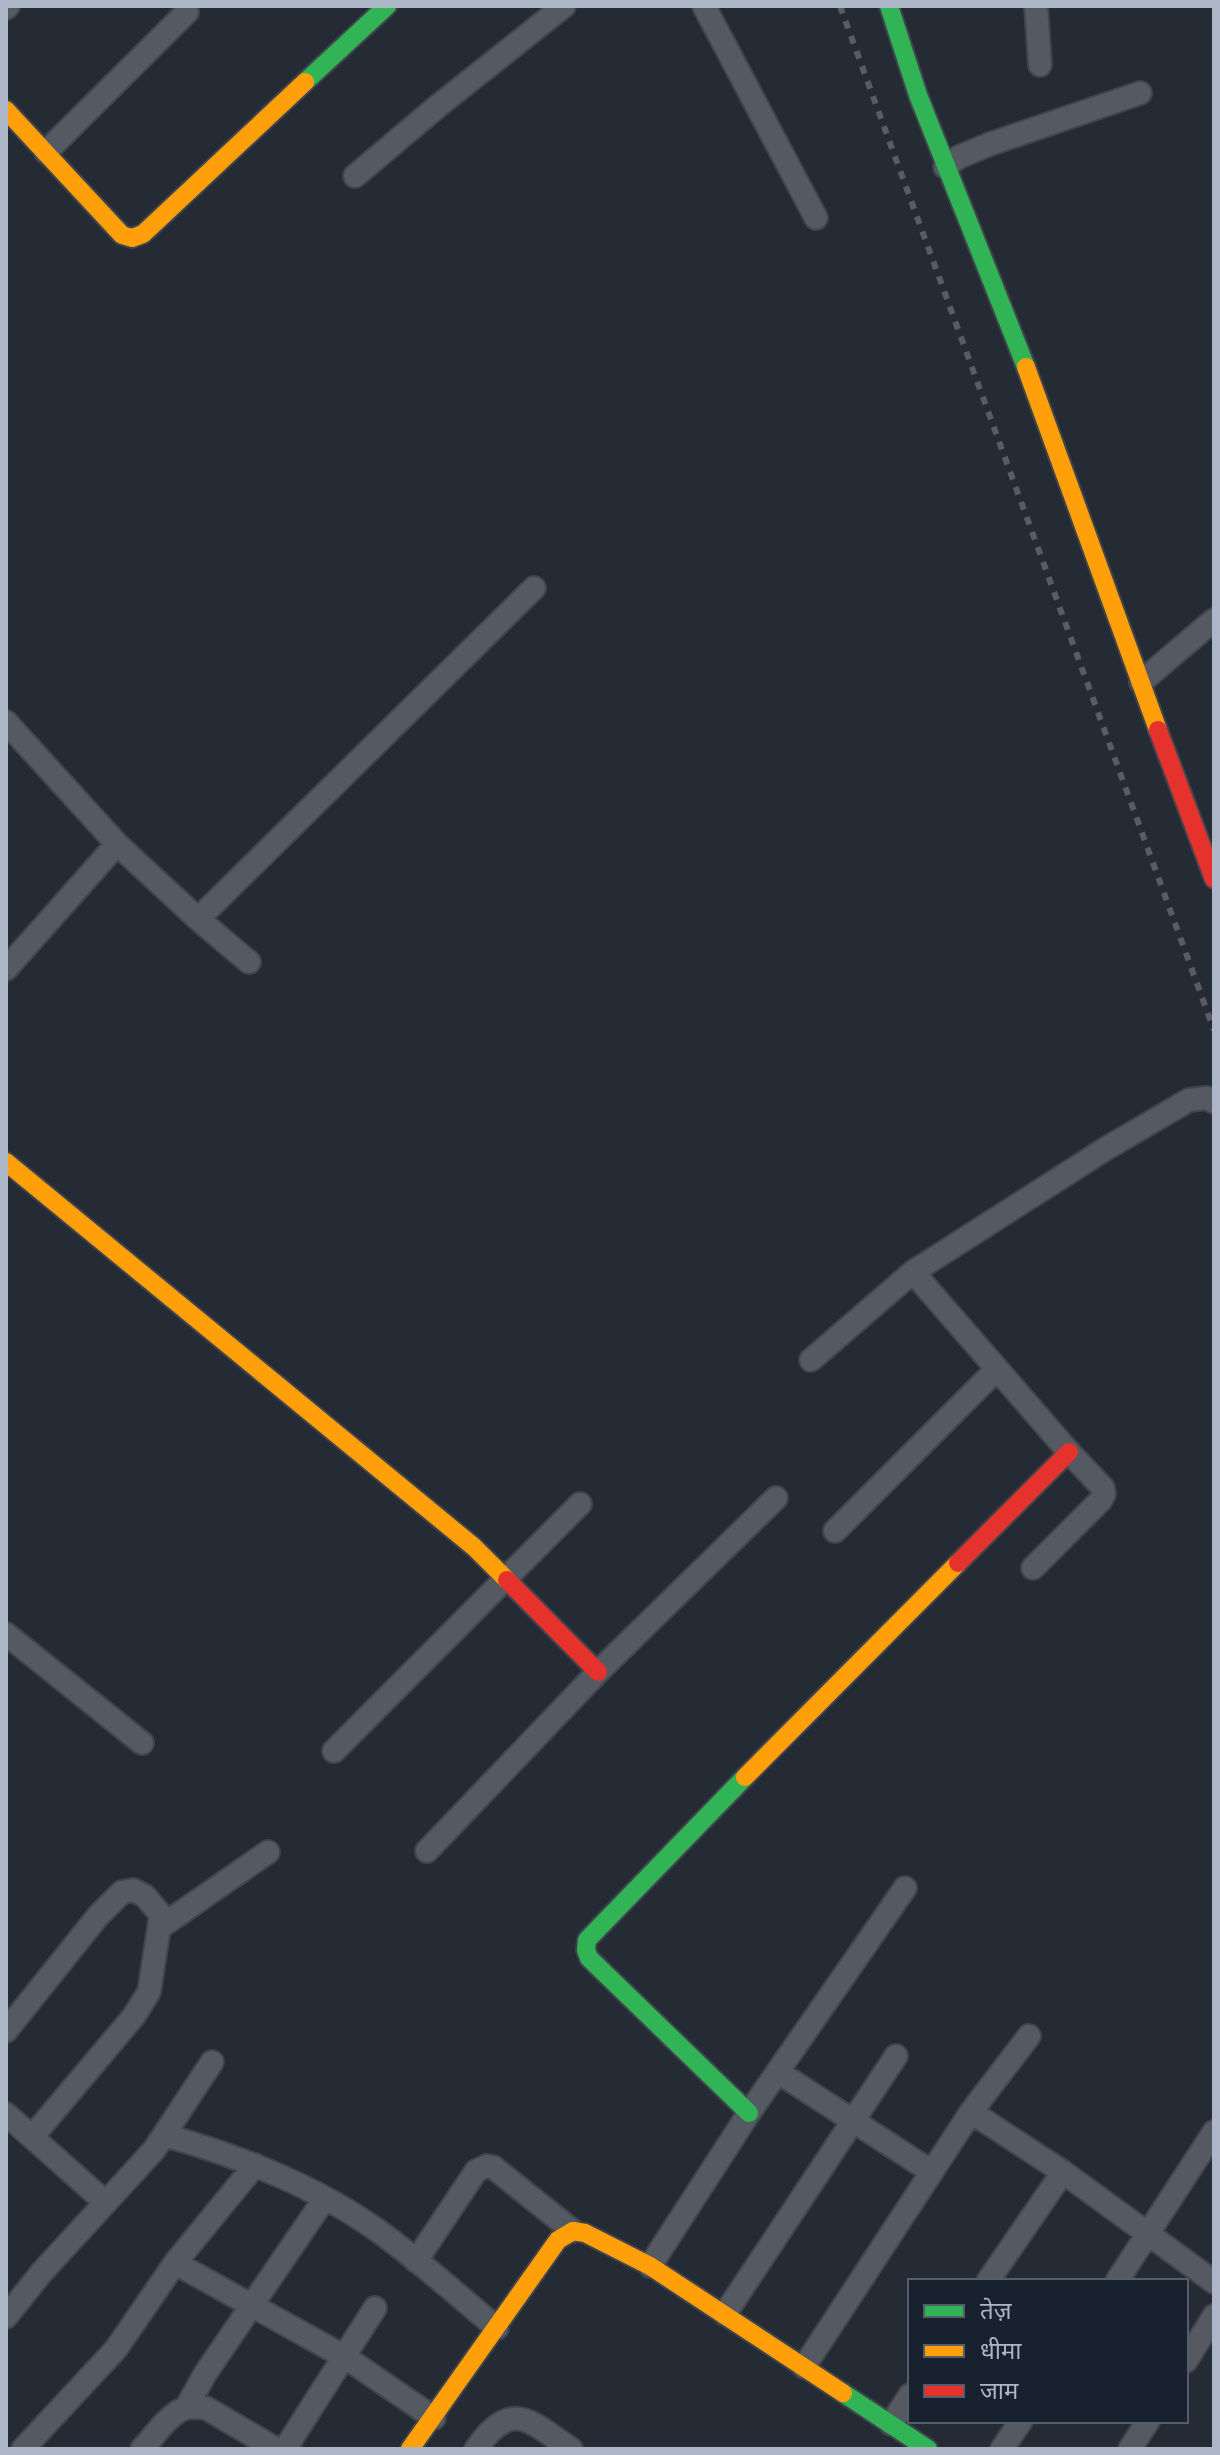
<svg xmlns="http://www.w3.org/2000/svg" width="1220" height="2455" viewBox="0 0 1220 2455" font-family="'Fira Sans Condensed','Noto Sans Devanagari',sans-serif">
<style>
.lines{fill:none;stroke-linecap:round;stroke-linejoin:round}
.street-casing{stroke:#40454c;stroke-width:26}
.fast-casing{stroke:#40454c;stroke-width:22}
.slow-casing{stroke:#40454c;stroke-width:22}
.jam-casing{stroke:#40454c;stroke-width:22}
.street{stroke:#545962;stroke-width:22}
.fast{stroke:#30b455;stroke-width:18}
.slow{stroke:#ff9f0a;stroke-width:18}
.jam{stroke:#e5322d;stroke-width:18}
.rail{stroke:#585d65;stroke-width:6;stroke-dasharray:8 8;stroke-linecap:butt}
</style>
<rect width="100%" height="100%" fill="#242b34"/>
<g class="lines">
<g class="street-casing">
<path id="street" d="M 704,6 L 816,218
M 1036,6 L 1040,65
M 6,8 L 8,6
M 46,152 L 187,12
M 945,167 L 959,157 L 990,144 L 1140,93
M 355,176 L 438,106 L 564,6
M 1141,682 L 1214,620
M 6,722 L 117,844 L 198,919 L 249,962
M 198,919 L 534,588
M 6,969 L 117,844
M 913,1272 L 1069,1452 L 1103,1488 L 1104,1494 L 1101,1500 L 1033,1568
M 811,1360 L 913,1272 L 1107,1148 L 1189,1100 L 1207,1098 L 1214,1102
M 835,1531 L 997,1369
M 6,1634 L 142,1743
M 334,1751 L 580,1504
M 427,1851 L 598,1672 L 776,1498
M 159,1928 L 268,1852
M 6,2031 L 98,1916 L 122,1892 L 133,1890 L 145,1896 L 161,1915 L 149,1992 L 134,2016 L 32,2137
M 778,2072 L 932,2172
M 971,2112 L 1063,2172 L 1214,2282
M 6,2114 L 105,2202
M 164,2135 C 239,2156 313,2185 377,2230 C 419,2260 457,2295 497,2328
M 416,2261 L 476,2171 L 487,2166 L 493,2167 L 573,2231
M 175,2263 L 345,2357 L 434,2418
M 650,2266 L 749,2113 L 905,1888
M 988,2281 L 1063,2172
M 1117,2281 L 1214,2132
M 725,2314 L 896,2056
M 6,2317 L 42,2272 L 154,2150 L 212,2062
M 1186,2361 L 1214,2316
M 804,2367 L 971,2112 L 1029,2036
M 186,2408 L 205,2374 L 325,2198
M 891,2424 L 910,2395
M 23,2449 L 116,2349 L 175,2263 L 255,2165
M 142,2449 C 154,2437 169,2413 186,2408 C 192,2406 200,2408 206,2408 L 276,2449
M 285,2449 L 375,2308
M 476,2449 C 512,2398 530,2421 571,2449
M 1002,2449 L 1021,2421
M 1130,2449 L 1148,2421"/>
</g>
<g class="fast-casing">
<path id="fast" d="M 889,6 L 918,95 L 1026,367
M 305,82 L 387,6
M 745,1777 L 587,1940 L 586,1950 L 589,1958 L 749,2113
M 843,2393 L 928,2449"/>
</g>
<g class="slow-casing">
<path id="slow" d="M 6,110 L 122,235 L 132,238 L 143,234 L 305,82
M 1026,367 L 1158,730
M 6,1162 L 474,1547 L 507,1580
M 745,1777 L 958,1563
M 410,2449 L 558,2240 L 573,2231 L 585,2233 L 650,2266 L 843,2393"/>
</g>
<g class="jam-casing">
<path id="jam" d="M 1158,730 L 1214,879
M 958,1563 L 1069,1452
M 507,1580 L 598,1672"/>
</g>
<use href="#street" class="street"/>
<use href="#fast" class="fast"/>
<use href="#slow" class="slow"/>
<use href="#jam" class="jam"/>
<path class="rail" d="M 840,6 L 1214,1030"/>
</g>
<rect width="1220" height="2455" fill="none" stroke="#acb6c7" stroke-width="16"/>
<rect x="908" y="2279" width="280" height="144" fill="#18212e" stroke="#535d6b" stroke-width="2"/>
<rect x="924" y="2305" width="40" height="12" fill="#30b455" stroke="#535d6b" stroke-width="2"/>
<text x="980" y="2319" font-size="24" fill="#acb6c7">तेज़</text>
<rect x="924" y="2345" width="40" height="12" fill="#ff9f0a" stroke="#535d6b" stroke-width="2"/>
<text x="980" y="2359" font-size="24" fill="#acb6c7">धीमा</text>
<rect x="924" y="2385" width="40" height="12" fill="#e5322d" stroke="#535d6b" stroke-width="2"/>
<text x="980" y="2399" font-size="24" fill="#acb6c7">जाम</text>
</svg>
